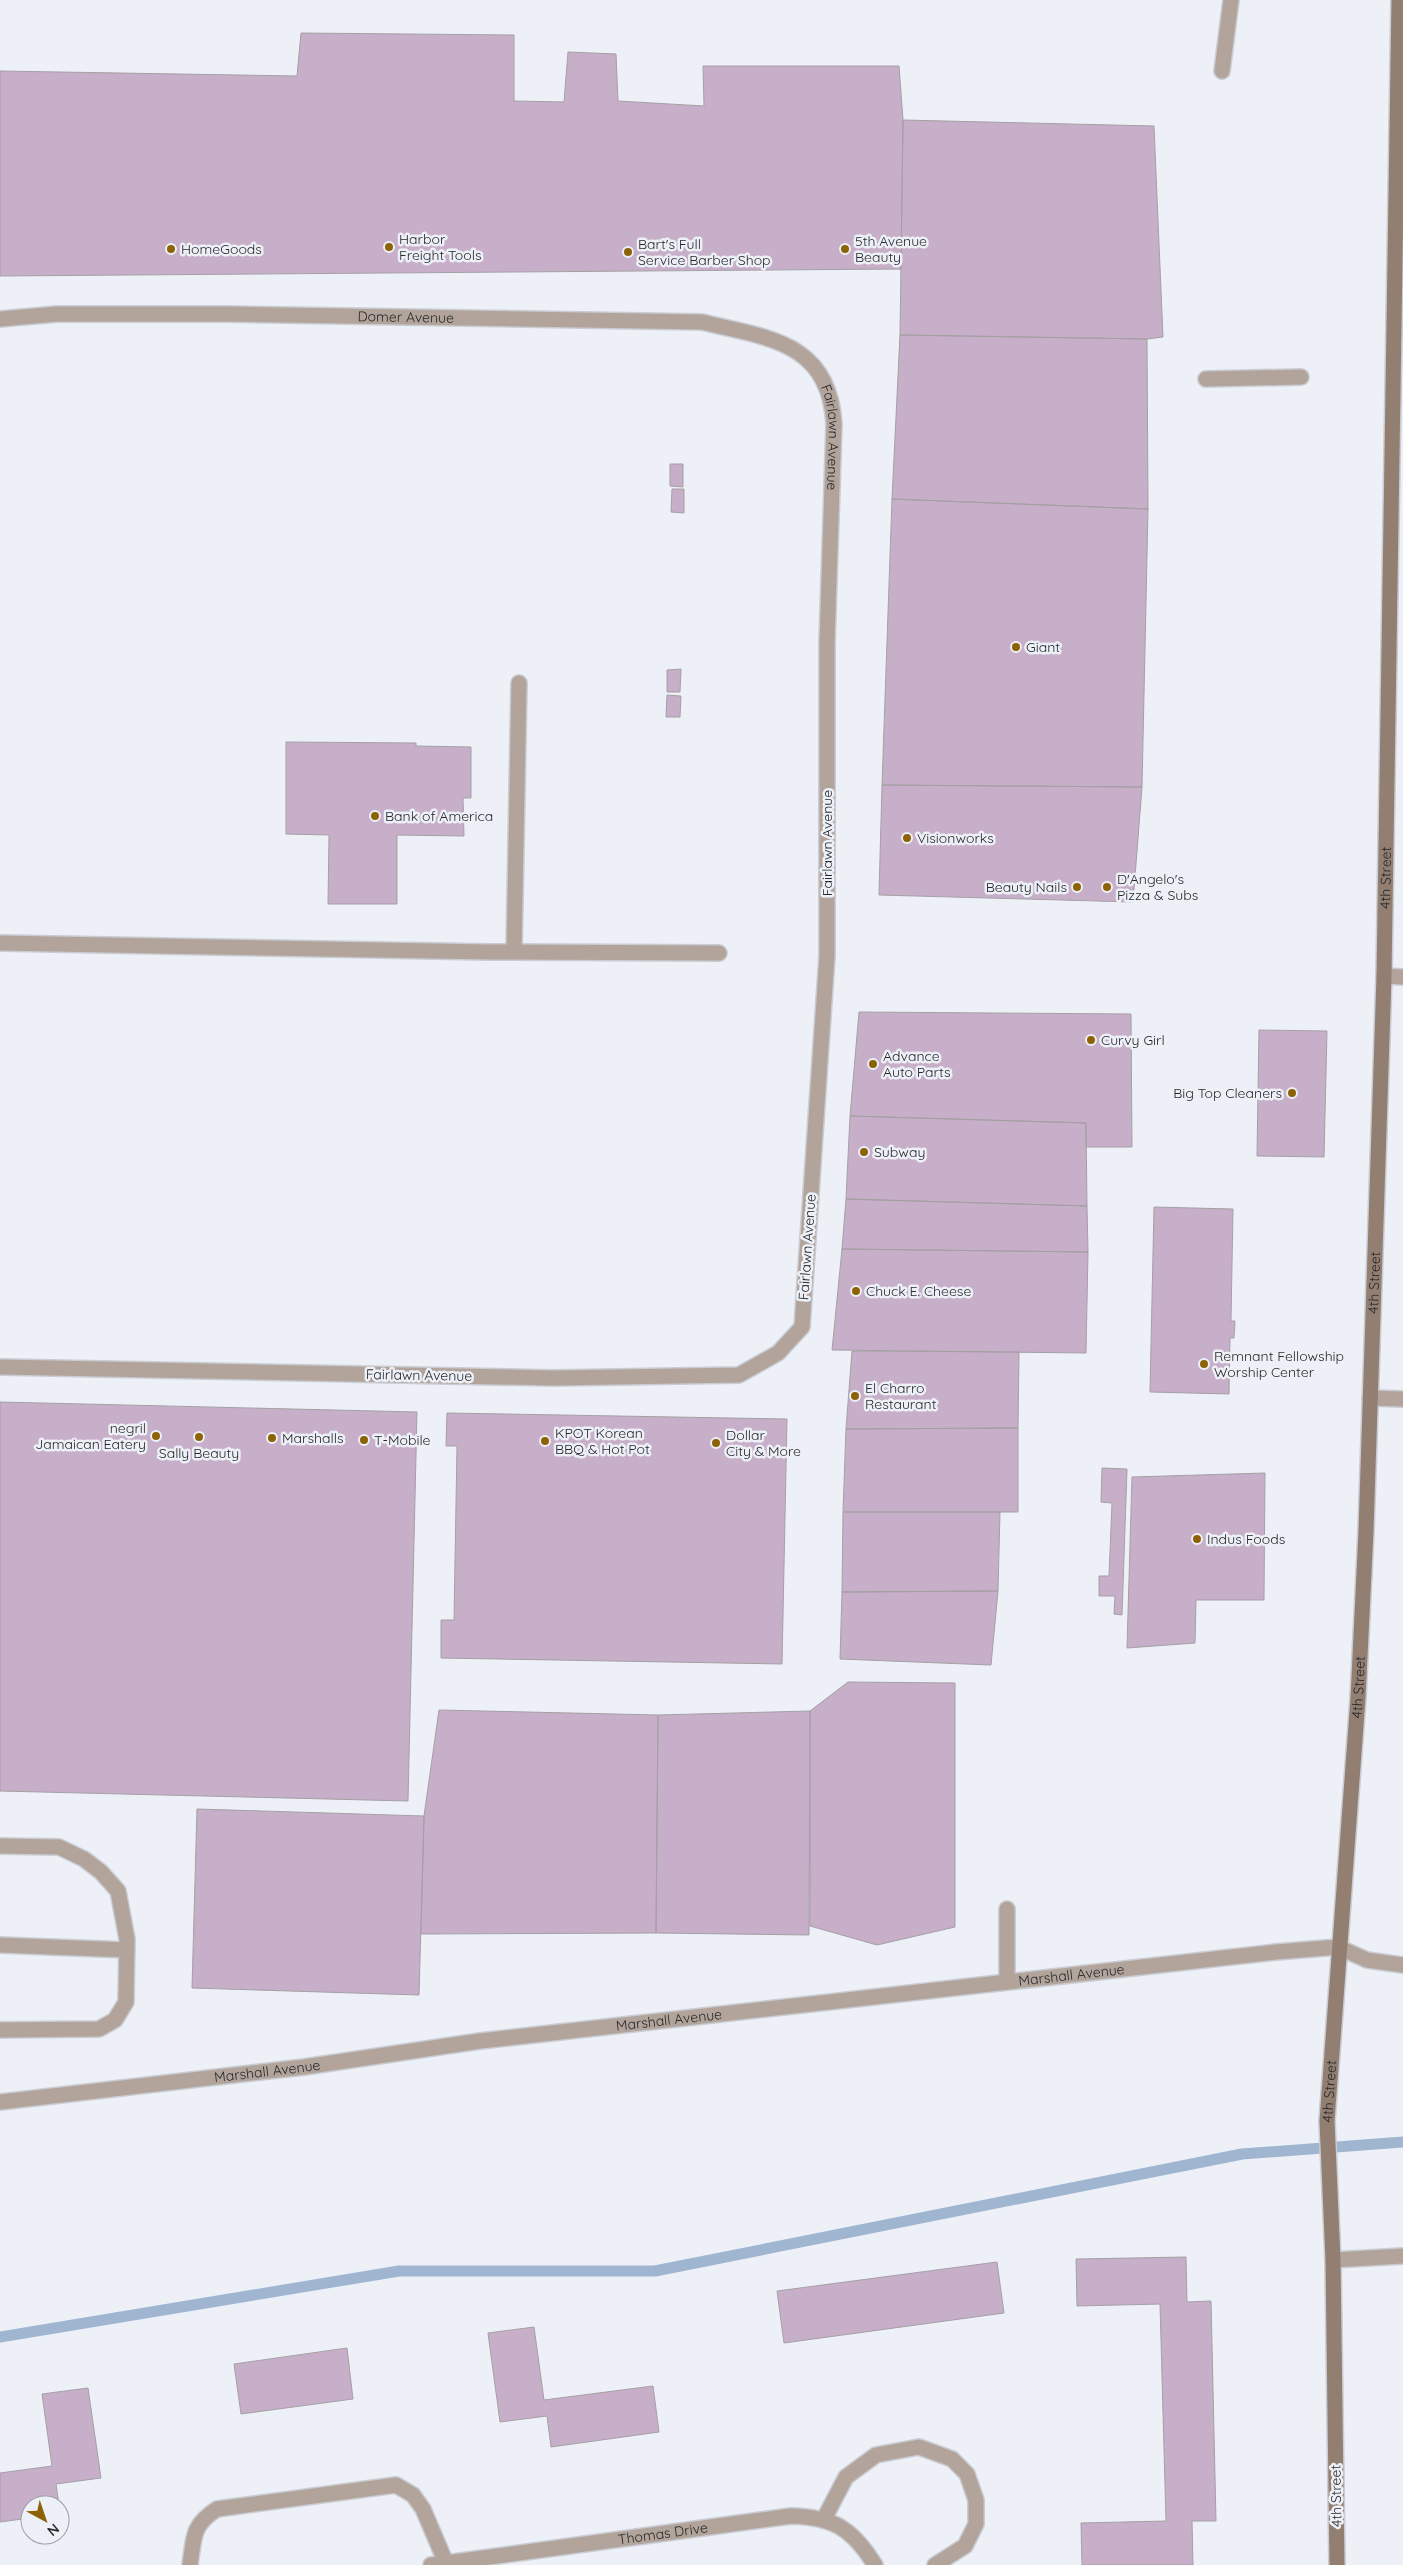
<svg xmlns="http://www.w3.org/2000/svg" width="1403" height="2565" viewBox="0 0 1403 2565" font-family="Quicksand,sans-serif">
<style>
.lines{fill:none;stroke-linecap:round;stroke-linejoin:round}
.stream{stroke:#9fb5d0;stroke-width:11}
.building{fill:#c7aec9;stroke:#a5a0a5}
.lane-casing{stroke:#c9ccd2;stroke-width:18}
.street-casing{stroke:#c9ccd2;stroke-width:18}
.secondary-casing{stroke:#c9ccd2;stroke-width:18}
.lane{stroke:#b2a49b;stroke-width:15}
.street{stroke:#b2a49b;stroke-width:15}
.secondary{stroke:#937f72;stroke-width:15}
.poi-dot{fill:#8c6205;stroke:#edf0f7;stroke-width:2}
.labels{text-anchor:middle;stroke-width:5;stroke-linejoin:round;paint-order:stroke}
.poi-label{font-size:14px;fill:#27282b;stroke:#edf0f7;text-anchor:start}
.street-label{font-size:14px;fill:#27282b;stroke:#edf0f7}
</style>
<rect width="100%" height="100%" fill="#edf0f7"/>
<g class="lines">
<path class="stream" d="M 0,2337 L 399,2271 L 655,2271 L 1242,2154 L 1403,2142"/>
</g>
<path class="building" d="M 301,33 L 514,35 L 514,101 L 564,102 L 568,52 L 616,54 L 618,101 L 704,106 L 703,66 L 899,66 L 903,120 L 901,269 L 0,276 L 0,71 L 297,76 Z
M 903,120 L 1154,126 L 1163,337 L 1147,339 L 900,335 Z
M 900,335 L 1147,339 L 1148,509 L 892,499 Z
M 670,464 L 683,464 L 683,487 L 670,486 Z
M 672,489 L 684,489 L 684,513 L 671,512 Z
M 892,499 L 1148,509 L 1142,787 L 882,785 Z
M 681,669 L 680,692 L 667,692 L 667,670 Z
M 667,695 L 681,696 L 680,717 L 666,717 Z
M 286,742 L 416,743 L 416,746 L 471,747 L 471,798 L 463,798 L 464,836 L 397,835 L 397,904 L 328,904 L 329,835 L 286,834 Z
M 882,785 L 1142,787 L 1133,902 L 879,895 Z
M 859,1012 L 1131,1014 L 1132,1147 L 1086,1147 L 1086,1123 L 850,1116 Z
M 1259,1030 L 1327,1031 L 1324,1157 L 1257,1156 Z
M 850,1116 L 1086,1123 L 1087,1206 L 846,1199 Z
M 846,1199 L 1087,1206 L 1088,1252 L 842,1249 Z
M 1154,1207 L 1233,1209 L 1231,1321 L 1235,1321 L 1234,1338 L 1230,1338 L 1229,1394 L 1150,1392 Z
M 842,1249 L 1088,1252 L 1086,1353 L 832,1350 Z
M 852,1351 L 1019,1352 L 1018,1428 L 846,1429 Z
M 0,1402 L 417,1412 L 408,1801 L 0,1791 Z
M 447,1413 L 787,1419 L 782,1664 L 441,1658 L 441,1620 L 454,1620 L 457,1446 L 446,1446 Z
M 1018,1428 L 1018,1512 L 843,1512 L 846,1429 Z
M 1102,1468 L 1127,1469 L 1122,1615 L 1114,1614 L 1115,1596 L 1099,1596 L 1099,1576 L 1109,1576 L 1112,1503 L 1101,1502 Z
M 1265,1473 L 1264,1600 L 1196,1600 L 1195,1643 L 1127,1648 L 1132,1477 Z
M 843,1512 L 1000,1512 L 998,1591 L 842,1592 Z
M 998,1591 L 991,1665 L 840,1659 L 842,1592 Z
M 848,1682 L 955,1683 L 955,1927 L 877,1945 L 810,1926 L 810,1711 Z
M 439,1710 L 658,1715 L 656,1933 L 421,1934 L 424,1816 Z
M 810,1711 L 809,1935 L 656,1933 L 658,1715 Z
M 197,1809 L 424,1816 L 419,1995 L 192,1988 Z
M 1186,2257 L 1187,2302 L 1211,2301 L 1216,2521 L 1192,2521 L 1193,2565 L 1082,2565 L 1081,2523 L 1166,2521 L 1160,2304 L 1077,2306 L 1076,2259 Z
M 997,2262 L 1004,2313 L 784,2343 L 777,2291 Z
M 534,2327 L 544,2400 L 653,2386 L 659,2432 L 551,2447 L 547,2416 L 500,2422 L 488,2333 Z
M 347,2348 L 353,2399 L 241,2414 L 234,2364 Z
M 88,2388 L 101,2478 L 56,2484 L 59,2505 L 30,2505 L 30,2518 L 0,2522 L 0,2473 L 52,2466 L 42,2394 Z"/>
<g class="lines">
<g class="lane-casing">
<g id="lane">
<path d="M 1222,71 L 1231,0"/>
<path id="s1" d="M 0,319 L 57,314 L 227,314 L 702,322 C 767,338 829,341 834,424 L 827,643 L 827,956 L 802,1327 L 778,1353 L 739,1375 L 554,1378 L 0,1367"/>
<path d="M 1206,379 L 1301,377"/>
<path d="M 0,943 L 489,952 L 719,953"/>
<path d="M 514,951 L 519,683"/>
<path d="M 0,1846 L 59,1847 L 84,1859 L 101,1872 L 118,1891 L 127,1939 L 126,2002 L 115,2020 L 99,2029 L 0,2030"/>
<path d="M 1007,1909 L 1007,1982"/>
<path d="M 0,1945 L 127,1950"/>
<path d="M 824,2519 L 846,2477 L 876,2455 L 919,2447 L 952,2459 L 967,2474 L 976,2500 L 976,2524 L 965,2546 L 935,2565"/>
<path d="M 190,2565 C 194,2537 192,2525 217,2509 L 396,2485 L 413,2495 L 423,2509 L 446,2563"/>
</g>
</g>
<g class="street-casing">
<g id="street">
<path d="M 1384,976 L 1403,977"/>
<path d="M 1370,1398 L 1403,1399"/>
<path id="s2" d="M 0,2102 L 304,2067 L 480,2041 L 1276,1952 L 1338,1947 L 1367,1960 L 1403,1965"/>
<path d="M 1333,2260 L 1403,2256"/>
<path id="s3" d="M 431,2565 L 791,2516 C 833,2517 852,2528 875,2565"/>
</g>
</g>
<g class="secondary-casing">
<g id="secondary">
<path id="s4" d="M 1337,2565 L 1333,2260 L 1327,2121 L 1358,1698 L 1366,1531 L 1384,976 L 1399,0"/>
</g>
</g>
<use href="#lane" class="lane"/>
<use href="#street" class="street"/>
<use href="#secondary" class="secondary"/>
</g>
<g class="poi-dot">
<circle cx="389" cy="247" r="5"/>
<circle cx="171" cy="249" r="5"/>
<circle cx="845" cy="249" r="5"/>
<circle cx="628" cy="252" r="5"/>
<circle cx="1016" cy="647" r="5"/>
<circle cx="375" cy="816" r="5"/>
<circle cx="907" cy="838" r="5"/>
<circle cx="1077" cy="887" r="5"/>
<circle cx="1107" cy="887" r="5"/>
<circle cx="1091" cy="1040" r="5"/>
<circle cx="873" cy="1064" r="5"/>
<circle cx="1292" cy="1093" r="5"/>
<circle cx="864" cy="1152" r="5"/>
<circle cx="856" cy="1291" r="5"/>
<circle cx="1204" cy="1364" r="5"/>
<circle cx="855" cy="1396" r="5"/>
<circle cx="156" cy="1436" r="5"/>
<circle cx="199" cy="1437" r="5"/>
<circle cx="272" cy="1438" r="5"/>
<circle cx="364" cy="1440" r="5"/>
<circle cx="545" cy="1441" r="5"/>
<circle cx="716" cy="1443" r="5"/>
<circle cx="1197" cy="1539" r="5"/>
</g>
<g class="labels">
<g class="poi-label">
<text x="399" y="244">Harbor<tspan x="399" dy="16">Freight Tools</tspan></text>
<text x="855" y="246">5th Avenue<tspan x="855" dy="16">Beauty</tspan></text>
<text x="638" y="249">Bart's Full<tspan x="638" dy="16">Service Barber Shop</tspan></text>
<text x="181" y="254">HomeGoods</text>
<text x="1026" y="652">Giant</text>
<text x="385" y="821">Bank of America</text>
<text x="917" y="843">Visionworks</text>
<text x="1117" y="884">D'Angelo's<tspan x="1117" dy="16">Pizza &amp; Subs</tspan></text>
<text x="1067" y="892" text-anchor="end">Beauty Nails</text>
<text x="1101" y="1045">Curvy Girl</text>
<text x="883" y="1061">Advance<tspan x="883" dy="16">Auto Parts</tspan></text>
<text x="1282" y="1098" text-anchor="end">Big Top Cleaners</text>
<text x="874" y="1157">Subway</text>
<text x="866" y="1296">Chuck E. Cheese</text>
<text x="1214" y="1361">Remnant Fellowship<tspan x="1214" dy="16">Worship Center</tspan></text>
<text x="865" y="1393">El Charro<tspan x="865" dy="16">Restaurant</tspan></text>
<text x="146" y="1433" text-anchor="end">negril<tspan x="146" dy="16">Jamaican Eatery</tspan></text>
<text x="555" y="1438">KPOT Korean<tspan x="555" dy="16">BBQ &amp; Hot Pot</tspan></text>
<text x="726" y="1440">Dollar<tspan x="726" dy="16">City &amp; More</tspan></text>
<text x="282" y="1443">Marshalls</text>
<text x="374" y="1445">T-Mobile</text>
<text x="199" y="1458" text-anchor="middle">Sally Beauty</text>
<text x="1207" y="1544">Indus Foods</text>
</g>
<g class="street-label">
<text dy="5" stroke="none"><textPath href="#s1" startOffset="406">Domer Avenue</textPath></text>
<text dy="5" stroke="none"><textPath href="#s1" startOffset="900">Fairlawn Avenue</textPath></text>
<text transform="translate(827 843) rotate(-90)" y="5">Fairlawn Avenue</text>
<text dy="5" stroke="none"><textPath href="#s4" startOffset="1689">4th Street</textPath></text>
<text transform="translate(807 1247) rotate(-86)" y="5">Fairlawn Avenue</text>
<text dy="5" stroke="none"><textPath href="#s4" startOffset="1284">4th Street</textPath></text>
<text transform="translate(419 1375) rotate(1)" y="5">Fairlawn Avenue</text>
<text dy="5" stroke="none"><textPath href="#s4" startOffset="879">4th Street</textPath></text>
<text dy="5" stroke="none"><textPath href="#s2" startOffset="1079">Marshall Avenue</textPath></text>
<text dy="5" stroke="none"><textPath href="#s2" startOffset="674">Marshall Avenue</textPath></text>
<text dy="5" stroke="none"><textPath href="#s2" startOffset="269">Marshall Avenue</textPath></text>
<text dy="5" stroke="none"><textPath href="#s4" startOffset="474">4th Street</textPath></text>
<text transform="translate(1336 2496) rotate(-91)" y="5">4th Street</text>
<text dy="5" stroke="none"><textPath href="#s3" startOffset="234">Thomas Drive</textPath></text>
</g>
</g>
<g transform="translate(45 2520) rotate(140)"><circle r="24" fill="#edf0f7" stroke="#9ea0a5"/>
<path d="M0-4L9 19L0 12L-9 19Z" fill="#8c6205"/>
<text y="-8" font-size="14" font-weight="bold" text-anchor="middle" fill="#27282b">N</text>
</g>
</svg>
